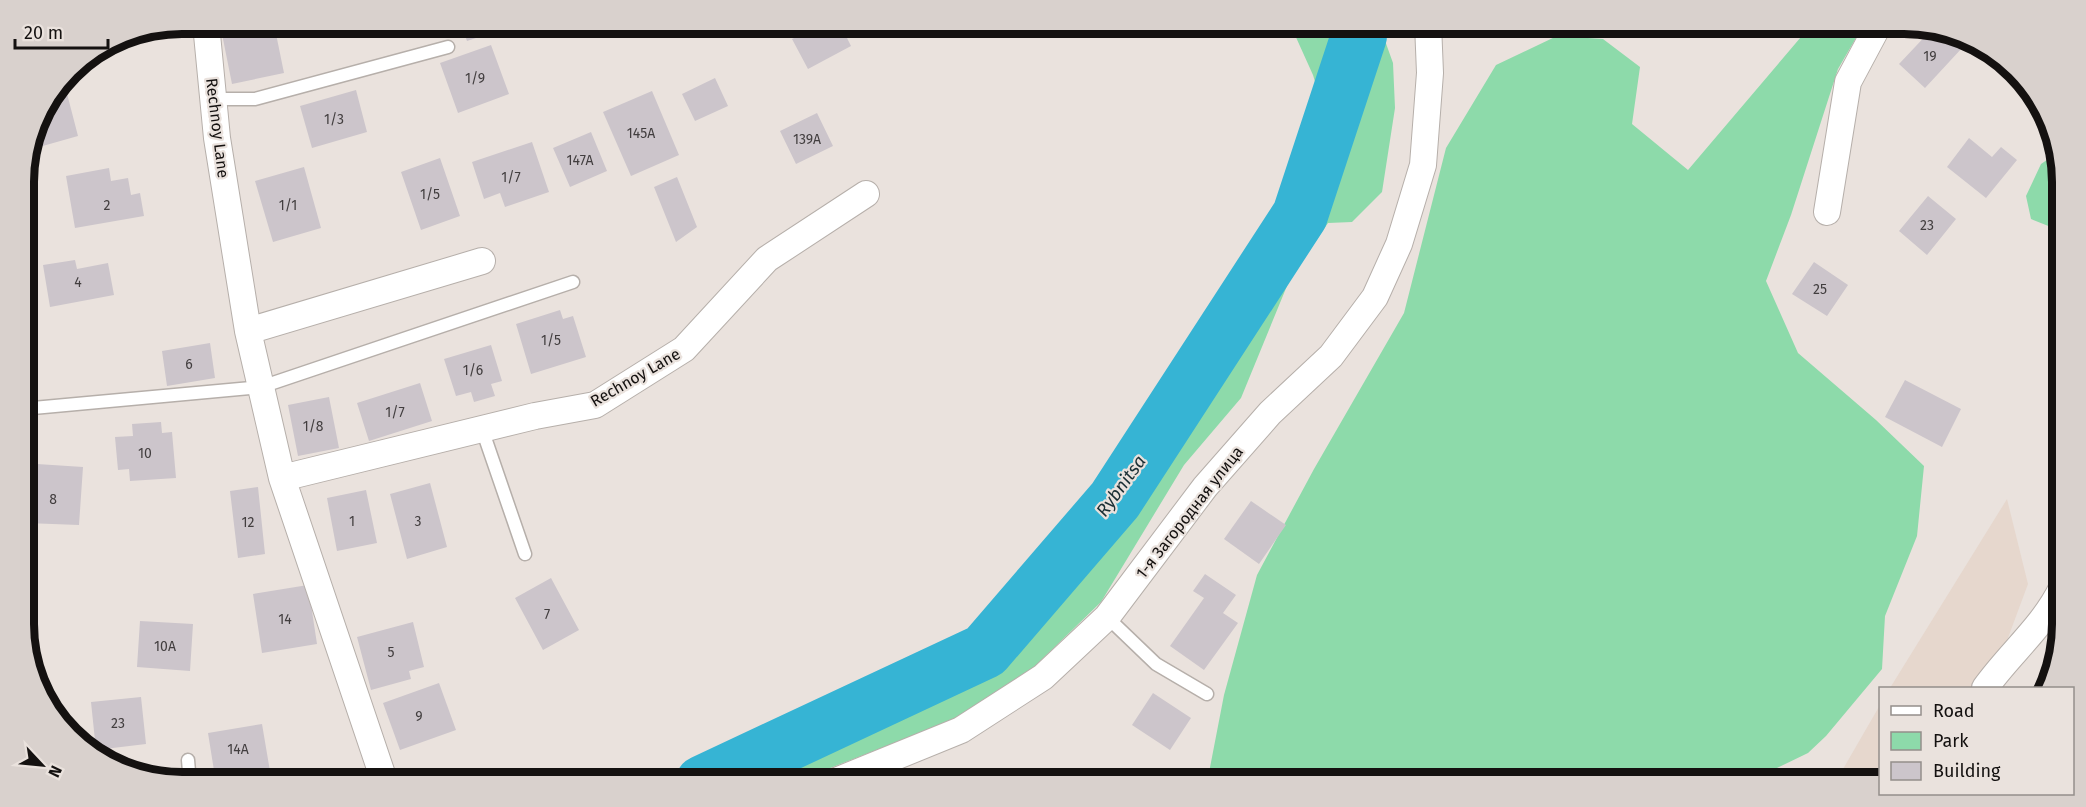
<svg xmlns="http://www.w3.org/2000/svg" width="2086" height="807" viewBox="0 0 2086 807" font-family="'Fira Sans',sans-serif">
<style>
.built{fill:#e6d7cd}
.green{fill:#8ddaaa}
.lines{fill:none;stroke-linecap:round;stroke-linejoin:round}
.river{stroke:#36b4d4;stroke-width:56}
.building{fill:#ccc5cb}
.service-casing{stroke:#b6afaa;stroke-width:15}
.minor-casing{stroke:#b6afaa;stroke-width:28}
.service{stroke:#fff;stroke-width:12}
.minor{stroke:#fff;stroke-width:26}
.labels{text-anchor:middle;stroke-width:4.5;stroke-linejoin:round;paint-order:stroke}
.number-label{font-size:14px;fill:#423e3f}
.street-label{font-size:16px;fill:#141110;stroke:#eae2dd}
.water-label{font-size:18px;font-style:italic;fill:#1a2f35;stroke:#eae2dd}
.rim{fill:none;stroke:#141110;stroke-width:8}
</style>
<rect width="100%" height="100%" fill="#eae2dd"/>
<path class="built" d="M 2007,499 L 2028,584 L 2002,654 L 1977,688 L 1890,688 Z
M 1880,705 L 1880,783 L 1829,783 L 1839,776 Z"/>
<path class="green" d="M 1290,24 L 1379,24 L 1393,63 L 1395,108 L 1382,192 L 1352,222 L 1328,223 L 1289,281 L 1241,398 L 1184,465 L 1101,602 L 1030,671 L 953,720 L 792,783 L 748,783 L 988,664 L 1058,598 L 1106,526 L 1142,489 L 1230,369 L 1291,248 L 1324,202 L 1338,158 L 1313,75 Z
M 1812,24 L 1864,24 L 1838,69 L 1791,215 L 1766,281 L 1798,353 L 1876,420 L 1924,466 L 1917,536 L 1885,616 L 1882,669 L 1826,736 L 1808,753 L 1746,783 L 1207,783 L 1224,695 L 1257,575 L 1314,469 L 1404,313 L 1446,148 L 1496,65 L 1557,36 L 1603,39 L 1640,67 L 1632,124 L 1688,170 Z
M 2057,153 L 2061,161 L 2061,231 L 2031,219 L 2026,196 L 2041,164 Z"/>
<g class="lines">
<path class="river" d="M 703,783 L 985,651 L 1115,500 L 1300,215 L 1359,36 L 1358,24"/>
</g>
<path class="building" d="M 220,24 L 274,24 L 284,73 L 232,84 Z
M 461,24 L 517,24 L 467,41 Z
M 802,24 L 840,24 L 851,46 L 808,69 L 792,39 L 800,35 L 796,27 Z
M 1932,29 L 1942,30 L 1962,48 L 1925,88 L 1899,64 Z
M 140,32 L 143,42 L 91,60 L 90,56 L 122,36 Z
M 491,45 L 509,94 L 458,113 L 440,63 Z
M 715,78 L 728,106 L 695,121 L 682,94 Z
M 64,82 L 78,136 L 32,149 L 31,145 L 40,112 Z
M 356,90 L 367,132 L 312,148 L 300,106 Z
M 652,91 L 679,155 L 631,176 L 603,112 Z
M 817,113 L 833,146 L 796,164 L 780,131 Z
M 591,132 L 607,171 L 570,187 L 553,148 Z
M 1969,138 L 1992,157 L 2001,147 L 2017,160 L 1986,198 L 1947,167 Z
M 532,142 L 549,192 L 505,207 L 500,193 L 484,199 L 472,162 Z
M 440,158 L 460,216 L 421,230 L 401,172 Z
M 304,167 L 321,228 L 273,242 L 255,181 Z
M 109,168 L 111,181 L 128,178 L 131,195 L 140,193 L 144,216 L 75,228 L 66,176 Z
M 677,177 L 697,227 L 676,242 L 654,187 Z
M 1928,196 L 1956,219 L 1927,255 L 1899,231 Z
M 75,260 L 77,269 L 108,263 L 114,295 L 50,307 L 43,265 Z
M 1814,262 L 1848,285 L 1827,316 L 1792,294 Z
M 560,310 L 563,319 L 573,316 L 586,357 L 531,374 L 516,324 Z
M 210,343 L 215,378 L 167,386 L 162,351 Z
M 491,345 L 502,381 L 491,384 L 495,396 L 474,402 L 471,392 L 456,396 L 444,359 Z
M 1905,380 L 1961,409 L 1942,447 L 1885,417 Z
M 420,383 L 432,421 L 369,441 L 357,403 Z
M 329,397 L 339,448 L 298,456 L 288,405 Z
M 161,422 L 162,433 L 172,432 L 176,478 L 130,481 L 129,469 L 118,470 L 115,437 L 133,436 L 132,424 Z
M 37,464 L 83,467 L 79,525 L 26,523 L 26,475 L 36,476 Z
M 430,483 L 447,547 L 407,559 L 390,494 Z
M 258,487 L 265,554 L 238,558 L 230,491 Z
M 366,490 L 377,543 L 337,551 L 327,498 Z
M 1251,501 L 1286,525 L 1259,564 L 1224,539 Z
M 1205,574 L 1236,595 L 1223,613 L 1238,623 L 1204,670 L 1170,646 L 1204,598 L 1193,591 Z
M 551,578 L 579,630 L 543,650 L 515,598 Z
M 308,585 L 317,644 L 262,653 L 253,594 Z
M 140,621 L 193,624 L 190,671 L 137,667 Z
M 413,622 L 424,667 L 409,671 L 411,679 L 371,690 L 357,637 Z
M 439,683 L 456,730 L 400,750 L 383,703 Z
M 1153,693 L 1191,718 L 1170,750 L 1132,725 Z
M 141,697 L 146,744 L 96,750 L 91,702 Z
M 262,724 L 272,783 L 216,783 L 208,733 Z
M 156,766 L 157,779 L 131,774 L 122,769 Z"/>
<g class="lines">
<g class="service-casing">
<path id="service" d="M 213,99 L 255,99 L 448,47
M 33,408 L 261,387 L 573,282
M 482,429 L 525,554
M 1107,617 L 1156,664 L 1207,694
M 188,760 L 190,783"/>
</g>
<g class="minor-casing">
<path id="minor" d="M 206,24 L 217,138 L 248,331 L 282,478 L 385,783
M 1827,212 L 1848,82 L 1879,24
M 248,331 L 482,261
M 282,478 L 535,416 L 595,405 L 684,349 L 767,259 L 866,194
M 1985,688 C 2010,653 2043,627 2062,588
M 831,783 L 961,730 L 1043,677 L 1107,617 L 1205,487 L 1270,413 L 1331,356 L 1375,297 L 1399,244 L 1423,165 L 1430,73 L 1428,24"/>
</g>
<use href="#service" class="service"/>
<use href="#minor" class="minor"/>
</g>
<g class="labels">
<g class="number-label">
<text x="1930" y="61">19</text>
<text x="475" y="83">1/9</text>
<text x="334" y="124">1/3</text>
<text x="641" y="138">145А</text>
<text x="807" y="144">139А</text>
<text x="580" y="165">147А</text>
<text x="511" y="182">1/7</text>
<text x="430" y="199">1/5</text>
<text x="107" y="210">2</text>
<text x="288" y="210">1/1</text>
<text x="1927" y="230">23</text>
<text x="78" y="287">4</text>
<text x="1820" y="294">25</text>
<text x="551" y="345">1/5</text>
<text x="189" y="369">6</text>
<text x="473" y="375">1/6</text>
<text x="395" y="417">1/7</text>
<text x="313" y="431">1/8</text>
<text x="145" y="458">10</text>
<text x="53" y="504">8</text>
<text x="352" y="526">1</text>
<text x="418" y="526">3</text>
<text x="248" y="527">12</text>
<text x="547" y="619">7</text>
<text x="285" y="624">14</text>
<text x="165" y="651">10А</text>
<text x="391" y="657">5</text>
<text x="419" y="721">9</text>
<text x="118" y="728">23</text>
<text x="238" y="754">14А</text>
</g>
<g class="street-label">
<text transform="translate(218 128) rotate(83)" y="6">Rechnoy Lane</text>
<text transform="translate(635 377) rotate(-30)" y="6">Rechnoy Lane</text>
<text transform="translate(1189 512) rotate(-52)" y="6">1-я Загородная улица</text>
</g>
<g class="water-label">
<text transform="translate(1121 486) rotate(-54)" y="6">Rybnitsa</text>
</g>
</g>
<path d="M0 0H2086V807H0ZM182 34H1904A148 148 0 0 1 2052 182V624A148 148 0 0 1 1904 772H182A148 148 0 0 1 34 624V182A148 148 0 0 1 182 34Z" fill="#d9d1cd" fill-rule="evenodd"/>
<path class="rim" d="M182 34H1904A148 148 0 0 1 2052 182V624A148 148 0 0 1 1904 772H182A148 148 0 0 1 34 624V182A148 148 0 0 1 182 34Z"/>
<rect x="1879" y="687" width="195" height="108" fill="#eae2dd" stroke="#948e8b" stroke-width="1.5"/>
<rect x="1891" y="706" width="30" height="9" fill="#ffffff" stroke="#948e8b" stroke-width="1.5"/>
<text x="1933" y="717" font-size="18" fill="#141110">Road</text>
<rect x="1891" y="732" width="30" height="18" fill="#8ddaaa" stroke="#948e8b" stroke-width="1.5"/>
<text x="1933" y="747" font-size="18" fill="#141110">Park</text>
<rect x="1891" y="762" width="30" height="18" fill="#ccc5cb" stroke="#948e8b" stroke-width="1.5"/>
<text x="1933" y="777" font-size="18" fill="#141110">Building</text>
<g transform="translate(42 765) rotate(116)" stroke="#eae2dd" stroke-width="4.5" paint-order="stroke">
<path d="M0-4.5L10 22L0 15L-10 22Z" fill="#141110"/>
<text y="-9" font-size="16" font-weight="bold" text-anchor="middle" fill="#141110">N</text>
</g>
<path d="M15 39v9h93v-9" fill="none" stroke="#141110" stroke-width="3"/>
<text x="24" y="39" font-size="18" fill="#141110" stroke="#eae2dd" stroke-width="4.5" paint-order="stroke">20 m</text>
</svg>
